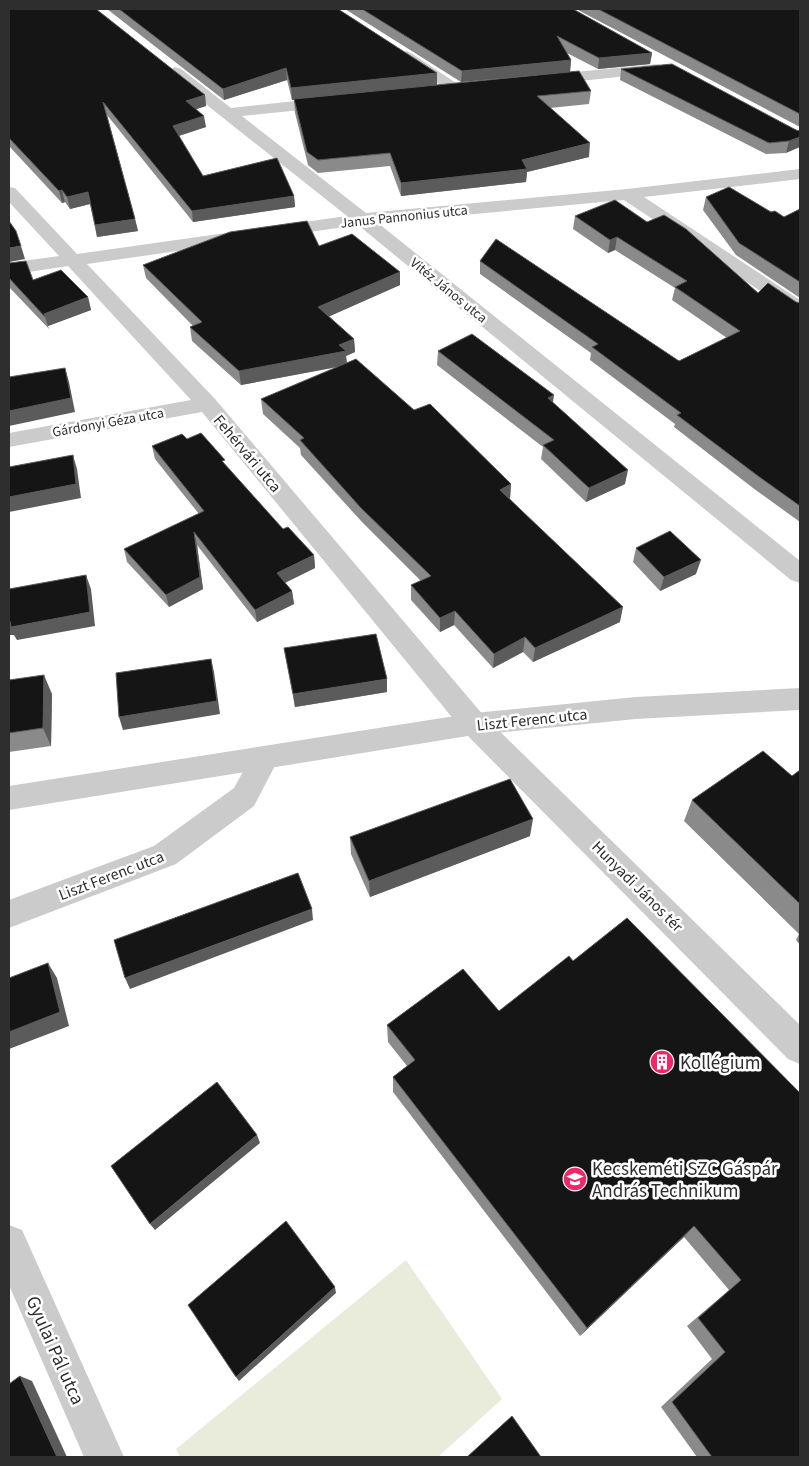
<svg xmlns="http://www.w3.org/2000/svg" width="809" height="1466" viewBox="0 0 809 1466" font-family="'Source Sans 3',sans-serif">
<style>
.green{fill:#e9ecdb}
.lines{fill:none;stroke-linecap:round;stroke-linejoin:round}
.minor{fill:#cbcbcb;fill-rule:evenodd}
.tertiary{fill:#cbcbcb;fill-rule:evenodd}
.wall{fill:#8a8a8a}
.shaded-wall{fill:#5b5b5b}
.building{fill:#151515;stroke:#5b5b5b}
.labels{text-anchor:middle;stroke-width:5;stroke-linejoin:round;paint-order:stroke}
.far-street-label{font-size:14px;fill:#2e2e2e;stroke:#fff}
.street-label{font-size:16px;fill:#2e2e2e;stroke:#fff}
.near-poi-label{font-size:19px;fill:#2e2e2e;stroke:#fff;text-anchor:start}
.near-street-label{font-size:19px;fill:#2e2e2e;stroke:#fff}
</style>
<rect width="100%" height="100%" fill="#fff"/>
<path class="green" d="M 406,1260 L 502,1399 L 438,1457 L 180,1457 L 176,1449 Z"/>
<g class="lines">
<path class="minor" d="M 406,51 L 411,53 L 465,89 L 457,94 L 451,92 L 401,59 L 398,56 Z
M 658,64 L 666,69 L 663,72 L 544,85 L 536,80 L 544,75 Z
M 175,67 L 181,69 L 231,108 L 332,97 L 338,99 L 340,102 L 338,105 L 332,107 L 242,116 L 366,213 L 627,189 L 800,169 L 800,179 L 644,197 L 800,300 L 800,315 L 793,313 L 624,200 L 378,223 L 800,561 L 800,583 L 791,580 L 358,225 L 87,264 L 215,399 L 484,716 L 800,1025 L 800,1064 L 788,1059 L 464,732 L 202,412 L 9,447 L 9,433 L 191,400 L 68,266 L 9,275 L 9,263 L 59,256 L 9,202 L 9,187 L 15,188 L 77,254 L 347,216 L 169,75 L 167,72 Z
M 265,747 L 275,750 L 279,758 L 254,806 L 176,864 L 9,928 L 9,900 L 154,846 L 234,788 L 255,750 Z
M 9,1225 L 22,1230 L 124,1457 L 84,1457 L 9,1285 Z"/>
<path class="tertiary" d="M 800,688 L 800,710 L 636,719 L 474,735 L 9,810 L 9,786 L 474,713 L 636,697 Z"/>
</g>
<path class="wall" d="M 9,9 L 205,95 L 206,106 L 196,109 L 206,127 L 179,136 L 203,176 L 294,196 L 295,207 L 193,222 L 107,115 L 135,219 L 138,231 L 97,237 L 90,204 L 70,209 L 65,202 L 62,203 L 9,146 Z
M 107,9 L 338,9 L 437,73 L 437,85 L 323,97 L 591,91 L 589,104 L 550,108 L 589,157 L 527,172 L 526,182 L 401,196 L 390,166 L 318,173 L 308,165 L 295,113 L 294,100 L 292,100 L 287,80 L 224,100 Z
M 345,9 L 573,9 L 652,53 L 650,64 L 598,69 L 567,53 L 571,60 L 570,72 L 461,82 Z
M 576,9 L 800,9 L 800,127 Z
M 621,69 L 796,130 L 786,153 L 766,154 L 620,80 Z
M 706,197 L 771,212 L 784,217 L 800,209 L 800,298 L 736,255 L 703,210 Z
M 575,216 L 647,222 L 758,293 L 800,303 L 800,522 L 753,488 L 674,427 L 675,424 L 590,360 L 591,353 L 480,274 L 480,261 L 679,361 L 727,338 L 672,300 L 675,288 L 615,250 L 608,253 L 573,229 Z
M 319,246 L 400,285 L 329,316 L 354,339 L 355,352 L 346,356 L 347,363 L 414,410 L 511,484 L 510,499 L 620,622 L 533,662 L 523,652 L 493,668 L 454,625 L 440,632 L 411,600 L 411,585 L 421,581 L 362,522 L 301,455 L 300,448 L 263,414 L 261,399 L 338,367 L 241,385 L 192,341 L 190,327 L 193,326 L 146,278 L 143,265 Z
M 9,263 L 33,280 L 88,297 L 91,310 L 48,326 L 49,329 L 9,287 Z
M 438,351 L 553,403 L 625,484 L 586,502 L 541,459 L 543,447 L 437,365 Z
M 187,439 L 226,466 L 283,529 L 314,555 L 315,568 L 285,583 L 292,591 L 294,604 L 257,622 L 197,545 L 203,589 L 169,607 L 127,562 L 124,549 L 199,514 L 155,459 L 152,446 Z
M 636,548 L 696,574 L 660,591 L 633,562 Z
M 284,648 L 387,692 L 295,707 Z
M 9,680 L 52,694 L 51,746 L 9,752 Z
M 800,770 L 800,945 L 796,940 L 799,934 L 684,821 L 692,800 L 792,776 Z
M 530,836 L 370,897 L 351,854 L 350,837 Z
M 627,918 L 800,1457 L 697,1457 L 661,1407 L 712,1359 L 687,1326 L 729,1290 L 684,1237 L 580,1336 L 393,1092 L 393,1077 L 407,1066 L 388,1042 L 387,1025 L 499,1011 L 573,961 Z"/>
<path class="shaded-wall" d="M 652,53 L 650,64 L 598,69 L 599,58 Z
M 571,60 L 570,72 L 461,82 L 462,71 Z
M 286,68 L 287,80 L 224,100 L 223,89 Z
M 437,73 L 437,85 L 292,100 L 291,88 Z
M 205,95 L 206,106 L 188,112 L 186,101 Z
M 204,116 L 206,127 L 175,137 L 173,126 Z
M 800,137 L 800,147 L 786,153 L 789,141 Z
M 590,143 L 589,157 L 527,172 L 526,182 L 401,196 L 401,183 L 522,160 Z
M 62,190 L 65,202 L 62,203 L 59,191 Z
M 88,192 L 90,204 L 70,209 L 67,197 Z
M 294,196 L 295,207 L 193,222 L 192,211 Z
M 135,219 L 138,231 L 97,237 L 95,225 Z
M 617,237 L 615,250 L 608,253 L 610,240 Z
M 21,246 L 25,259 L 9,262 L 9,248 Z
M 400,272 L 400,285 L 319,321 L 318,307 Z
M 88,297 L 91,310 L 48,326 L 44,314 Z
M 354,339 L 355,352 L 346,356 L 347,365 L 241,385 L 239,371 L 339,345 Z
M 65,368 L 69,382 L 75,412 L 9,426 L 9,411 Z
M 554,395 L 552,409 L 548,398 Z
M 73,455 L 77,469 L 81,498 L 9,512 L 9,497 Z
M 628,470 L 625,484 L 586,502 L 589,488 Z
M 511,484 L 510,499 L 500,490 Z
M 194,532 L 197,545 L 203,589 L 169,607 L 166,595 Z
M 314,555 L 315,568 L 278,586 L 277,573 Z
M 701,560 L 696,574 L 660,591 L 664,577 Z
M 86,575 L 91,589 L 95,626 L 17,640 L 14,635 L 9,635 L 9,621 Z
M 292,591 L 294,604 L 257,622 L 255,610 Z
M 623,607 L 620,622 L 533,662 L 535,648 Z
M 455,611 L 454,625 L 440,632 L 440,618 Z
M 525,637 L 523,652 L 493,668 L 494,654 Z
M 211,659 L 214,672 L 220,714 L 123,730 L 119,717 Z
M 44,675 L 52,694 L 51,746 L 43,728 Z
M 387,679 L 387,692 L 295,707 L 293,694 Z
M 533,819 L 530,836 L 370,897 L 369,881 Z
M 312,909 L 313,920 L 130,989 L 125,978 Z
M 48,963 L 57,978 L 69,1026 L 9,1049 L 9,1032 Z
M 257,1135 L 260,1143 L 155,1230 L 150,1224 Z
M 694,1226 L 684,1237 L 580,1336 L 587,1328 Z
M 335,1287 L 336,1293 L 239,1381 L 236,1377 Z
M 20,1376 L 32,1381 L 67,1457 L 57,1457 Z"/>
<path class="building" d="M 9,9 L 96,9 L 205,95 L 186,101 L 204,116 L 173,126 L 203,176 L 277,158 L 294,196 L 192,211 L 103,102 L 135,219 L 95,225 L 88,192 L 67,197 L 62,190 L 59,191 L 9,138 Z
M 119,9 L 338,9 L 437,73 L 291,88 L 286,68 L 223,89 Z
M 362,9 L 573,9 L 652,53 L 599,58 L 557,36 L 571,60 L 462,71 Z
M 598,9 L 800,9 L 800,114 Z
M 672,64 L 796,130 L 800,131 L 800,137 L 789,141 L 769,143 L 621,69 Z
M 579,71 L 591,91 L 537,96 L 590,143 L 522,160 L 527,169 L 401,183 L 390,153 L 318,160 L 307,152 L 294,99 Z
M 729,187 L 771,212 L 775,211 L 784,217 L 800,209 L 800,282 L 739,243 L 706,197 Z
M 615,200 L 647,222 L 664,215 L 686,229 L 758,293 L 768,283 L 796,302 L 800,303 L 800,506 L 758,476 L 677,415 L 681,413 L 592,347 L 598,344 L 480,261 L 496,239 L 679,361 L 740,331 L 675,287 L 687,281 L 617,237 L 610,240 L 575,216 Z
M 9,221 L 16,231 L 21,246 L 9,248 Z
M 307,221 L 319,246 L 352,234 L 400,272 L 318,307 L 354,339 L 339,345 L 346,351 L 239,371 L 190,327 L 202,322 L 143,265 L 230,232 Z
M 26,261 L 33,280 L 61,270 L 88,297 L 44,314 L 45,317 L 9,278 L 9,263 Z
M 472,334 L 554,395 L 548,398 L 628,470 L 589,488 L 543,445 L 554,440 L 438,351 Z
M 356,359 L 414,410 L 430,404 L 511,484 L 500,490 L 623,607 L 535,648 L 525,637 L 494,654 L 455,611 L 440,618 L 411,585 L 431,576 L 361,508 L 300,440 L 304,438 L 261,399 Z
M 65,368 L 71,398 L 9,411 L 9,377 Z
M 201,433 L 225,460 L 222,461 L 283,529 L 288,527 L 314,555 L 277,573 L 292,591 L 255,610 L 194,532 L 200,577 L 166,595 L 124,549 L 204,511 L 152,446 L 182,434 L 187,439 Z
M 73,455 L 76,484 L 9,497 L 9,467 Z
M 670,531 L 701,560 L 664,577 L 636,548 Z
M 86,575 L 90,612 L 11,627 L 10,621 L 9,621 L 9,589 Z
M 376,634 L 387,679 L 293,694 L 284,648 Z
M 211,659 L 217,701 L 119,717 L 116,673 Z
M 44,675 L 43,728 L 9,733 L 9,680 Z
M 763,751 L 792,776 L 800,770 L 800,904 L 692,800 Z
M 510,779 L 533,819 L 369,881 L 350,837 Z
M 298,873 L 312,909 L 125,978 L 114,940 Z
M 627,918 L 800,1093 L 800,1457 L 712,1457 L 672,1402 L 725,1352 L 698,1318 L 741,1280 L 694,1226 L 587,1328 L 393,1077 L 415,1060 L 387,1025 L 463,969 L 499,1011 L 569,956 L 573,961 Z
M 48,963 L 60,1012 L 9,1032 L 9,978 Z
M 217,1082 L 257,1135 L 150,1224 L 111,1166 Z
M 286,1221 L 335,1287 L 236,1377 L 188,1305 Z
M 20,1376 L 57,1457 L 9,1457 L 9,1384 Z
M 512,1416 L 541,1457 L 467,1457 Z"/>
<defs>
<g id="building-disc" transform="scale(1.25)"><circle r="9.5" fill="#ef266a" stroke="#fff"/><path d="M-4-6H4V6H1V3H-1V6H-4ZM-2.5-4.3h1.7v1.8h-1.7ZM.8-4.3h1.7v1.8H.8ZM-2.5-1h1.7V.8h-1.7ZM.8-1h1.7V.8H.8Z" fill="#fff"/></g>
<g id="school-disc" transform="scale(1.25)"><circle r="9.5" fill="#ef266a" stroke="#fff"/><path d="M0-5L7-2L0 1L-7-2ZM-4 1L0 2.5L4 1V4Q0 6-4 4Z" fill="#fff"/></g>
</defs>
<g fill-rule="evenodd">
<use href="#building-disc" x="662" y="1062"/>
<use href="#school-disc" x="575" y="1179"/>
</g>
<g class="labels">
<g class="far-street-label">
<text transform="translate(404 216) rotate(-6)" y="5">Janus Pannonius utca</text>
<text transform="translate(449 290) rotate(39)" y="5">Vitéz János utca</text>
<text transform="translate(108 422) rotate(-10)" y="5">Gárdonyi Géza utca</text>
</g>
<g class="street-label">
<text transform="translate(248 453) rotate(50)" y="6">Fehérvári utca</text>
<text transform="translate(532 719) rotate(-6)" y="6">Liszt Ferenc utca</text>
<text transform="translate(111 875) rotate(-21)" y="6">Liszt Ferenc utca</text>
<text transform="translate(638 886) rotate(45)" y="6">Hunyadi János tér</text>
</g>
<g class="near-poi-label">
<text x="680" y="1069">Kollégium</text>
<text x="592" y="1175">Kecskeméti SZC Gáspár<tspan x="592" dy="22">András Technikum</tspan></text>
</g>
<g class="near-street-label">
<text transform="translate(56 1350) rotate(66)" y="7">Gyulai Pál utca</text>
</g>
</g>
<rect width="809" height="1466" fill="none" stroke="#2e2e2e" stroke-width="20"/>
</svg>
